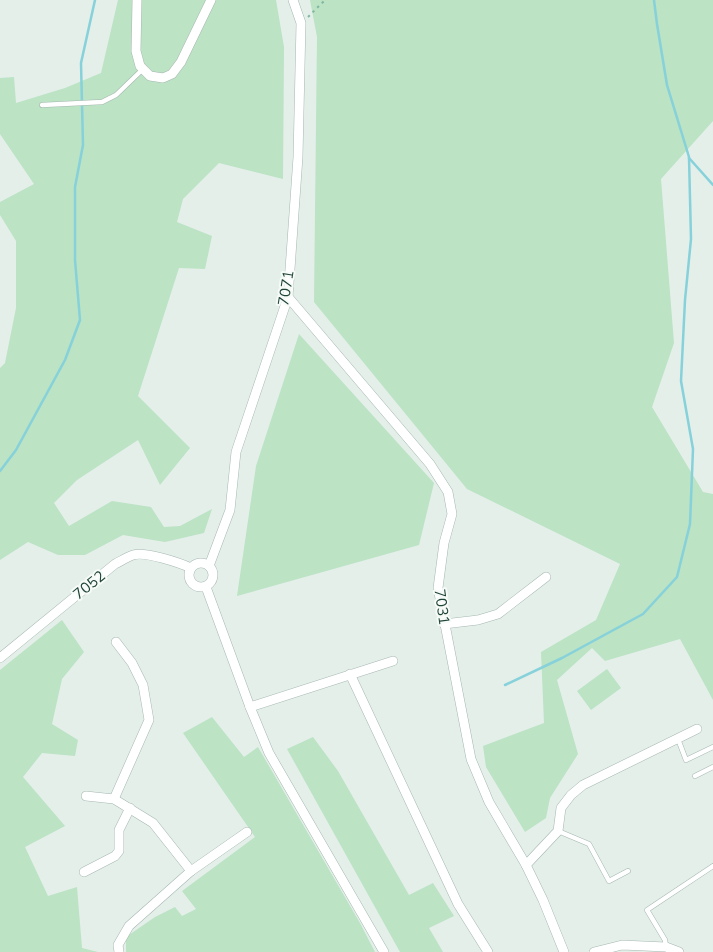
<svg xmlns="http://www.w3.org/2000/svg" width="713" height="952" font-family="'Nunito Sans',sans-serif">
	<style>
		.green { fill: #bbe3c4 }
		.lines { fill: none; stroke-linecap: round; stroke-linejoin: round }
		.stream { stroke: #86d1da; stroke-width: 2.5 }
		.service-casing { stroke: #a6b8b1; stroke-width: 5.5 }
		.minor-casing { stroke: #a6b8b1; stroke-width: 10 }
		.path { stroke: #81b7a4; stroke-width: 2; stroke-dasharray: 2.5 4; stroke-linecap: butt }
		.service { stroke: #fff; stroke-width: 4.5 }
		.minor { stroke: #fff; stroke-width: 9 }
		.labels { text-anchor: middle; dominant-baseline: central; stroke-width: 4; stroke-linejoin: round; paint-order: stroke }
		.street-label { font-size: 15px; fill: #214439; stroke: #f6fbf8 }
	</style>
	<rect width="100%" height="100%" fill="#e4efea"/>
	<g class="green">
		<polygon points="118,0 276,0 284,47 283,179 219,163 183,199 177,222 212,236 205,269 179,268 138,396 190,448 160,485 138,440 77,480 54,503 69,526 112,501 151,507 164,527 180,526 212,509 204,533 165,542 123,535 85,555 58,555 28,542 0,560 0,368 5,363 16,308 16,241 0,215 0,202 34,184 0,134 0,78 14,77 16,103 65,88 101,73"/>
		<polygon points="310,0 713,0 713,121 661,179 674,343 652,407 703,492 713,494 713,700 680,639 605,661 592,648 557,680 578,754 550,798 546,818 525,832 486,767 483,746 544,723 541,652 596,620 620,564 467,489 314,302 317,37"/>
		<polygon points="299,334 434,483 419,545 237,596 256,466"/>
		<polygon points="62,620 84,652 62,679 52,724 78,740 75,756 42,753 23,777 65,826 25,847 48,896 77,887 82,948 98,952 0,952 0,670"/>
		<polygon points="607,669 621,688 591,710 577,691"/>
		<polygon points="212,717 244,757 258,747 360,923 375,952 126,952 126,937 155,917 175,907 182,916 196,909 182,891 255,837 183,733"/>
		<polygon points="313,737 338,771 409,895 433,883 454,916 429,928 443,952 400,952 287,749"/>
	</g>
	<g class="lines">
		<g class="stream">
			<polyline points="689,158 713,185"/>
			<polyline points="0,471 16,450 65,360 80,320 75,260 75,187 83,145 81,63 95,0"/>
			<polyline points="505,685 562,658 643,614 677,577 690,524 693,449 681,381 685,300 691,239 689,157 667,85 657,24 654,0"/>
		</g>
		<defs>
			<g id="service">
				<polyline points="42,105 102,102 116,95 143,69"/>
				<polyline points="678,739 686,760 713,747"/>
				<polyline points="695,776 713,767"/>
				<polyline points="558,831 589,844 609,881 628,871"/>
				<polyline points="666,947 665,940 647,910 713,866"/>
			</g>
			<g id="minor">
				<polyline points="137,0 136,51 140,66 150,76 163,78 172,74 181,62 211,0"/>
				<polyline points="288,297 430,464 448,492 452,514 444,543 438,588 471,759 489,802 526,865 543,900 564,952"/>
				<circle cx="201" cy="575" r="12"/>
				<polyline points="209,566 230,510 236,452 288,297 298,157 301,23 293,0"/>
				<polyline points="206,587 250,707 269,753 384,952"/>
				<polyline points="444,624 478,620 498,614 546,577"/>
				<path d="M0,658l115,-94c6,-3 12,-7 18,-9 12,-4 47,8 58,13"/>
				<polyline points="350,674 458,904 488,952"/>
				<polyline points="250,707 393,661"/>
				<polyline points="86,796 114,799 153,823 191,871"/>
				<polyline points="114,799 149,720 143,685 132,663 116,642"/>
				<polyline points="526,865 558,831 561,808 571,795 583,785 697,729"/>
				<polyline points="84,872 115,856 119,851 119,830 130,808"/>
				<polyline points="119,952 118,945 129,926 191,871 247,832"/>
				<polyline points="594,952 622,945 666,947 679,952"/>
			</g>
		</defs>
		<use href="#service" class="service-casing"/>
		<use href="#minor" class="minor-casing"/>
		<polyline class="path" points="308,17 325,0"/>
		<use href="#service" class="service"/>
		<use href="#minor" class="minor"/>
	</g>
	<g class="labels">
		<g class="street-label">
			<text transform="translate(286 288) rotate(-81)">7071</text>
			<text transform="translate(89 585) rotate(-39)">7052</text>
			<text transform="translate(442 607) rotate(82)">7031</text>
		</g>
	</g>
</svg>
